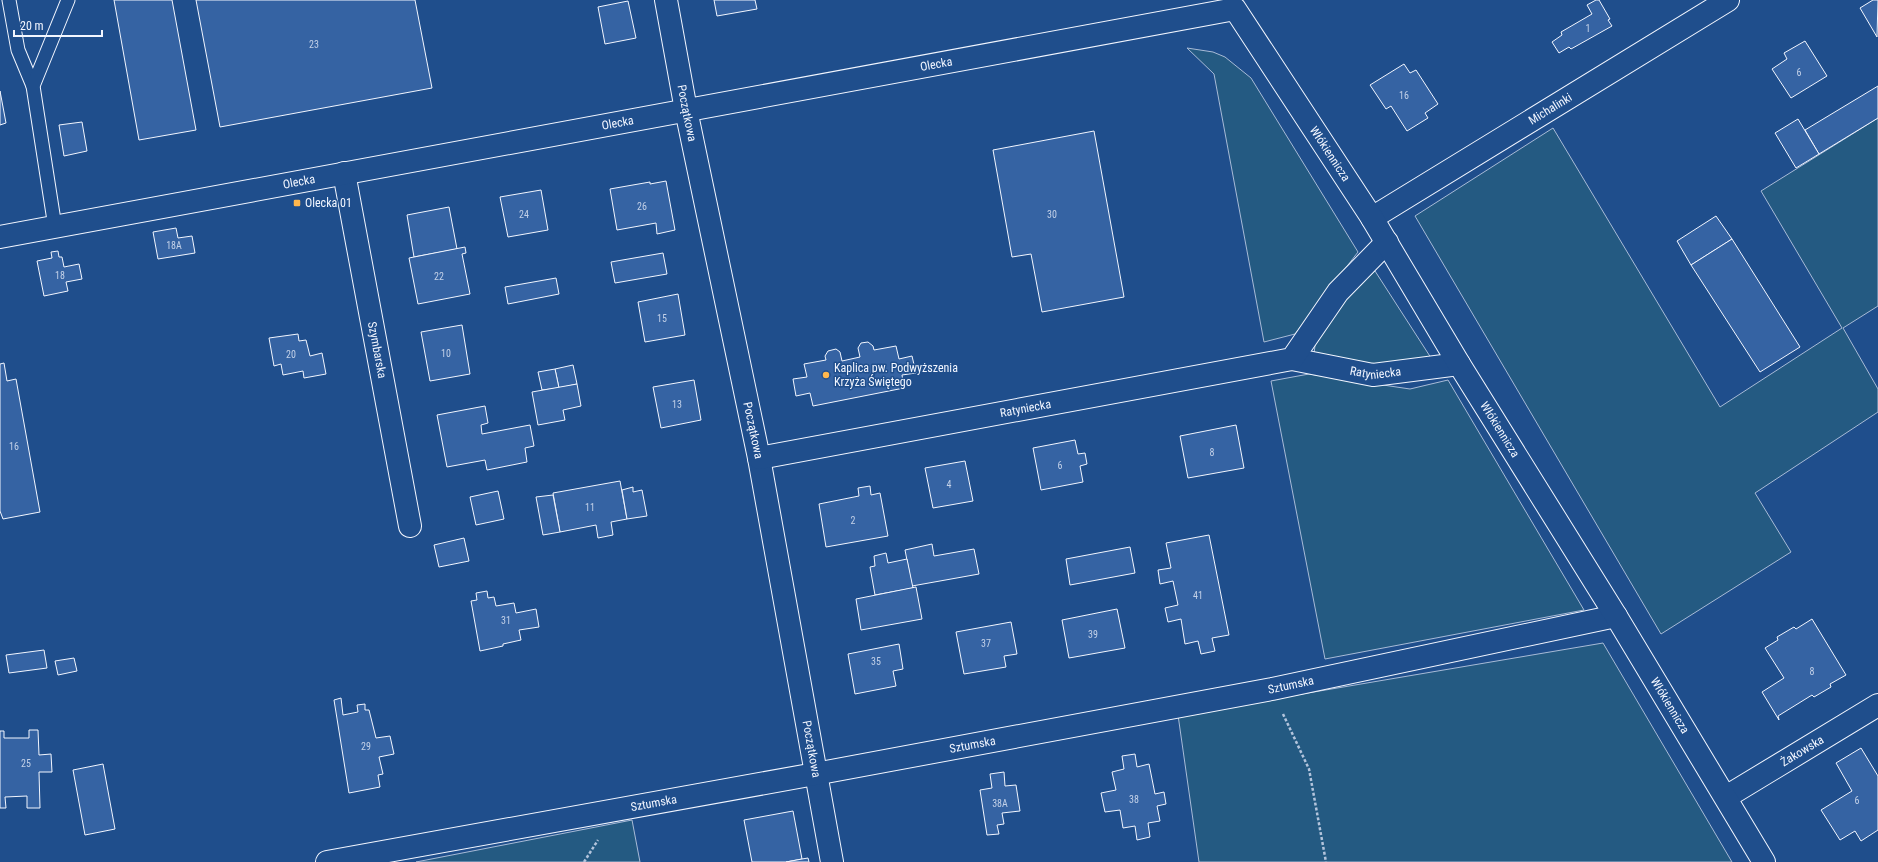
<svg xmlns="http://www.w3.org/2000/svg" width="1878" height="862" font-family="'Roboto Condensed',sans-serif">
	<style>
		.green { fill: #245a82; stroke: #a8bbd7 }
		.building { fill: #3563a3; stroke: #f2f6ff }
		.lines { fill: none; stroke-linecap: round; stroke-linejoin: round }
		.lane-casing { stroke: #f2f6ff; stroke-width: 15 }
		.street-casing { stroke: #f2f6ff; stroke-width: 24 }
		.secondary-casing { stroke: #f2f6ff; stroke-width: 24 }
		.path { stroke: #b3c4dc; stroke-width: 2.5; stroke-dasharray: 3 2; stroke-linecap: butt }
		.lane { stroke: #1f4e8c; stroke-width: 13 }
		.street { stroke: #1f4e8c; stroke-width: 22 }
		.secondary { stroke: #1f4e8c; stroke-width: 22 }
		.poi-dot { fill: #ffb74d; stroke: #1f4e8c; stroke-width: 1.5 }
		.labels { text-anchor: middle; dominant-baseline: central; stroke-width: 3; stroke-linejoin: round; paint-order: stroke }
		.number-label { font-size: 10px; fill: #c3d1e8 }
		.street-label { font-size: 12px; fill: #f2f6ff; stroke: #1f4e8c }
		.poi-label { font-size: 12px; fill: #f2f6ff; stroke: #1f4e8c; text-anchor: start }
	</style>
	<rect width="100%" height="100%" fill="#1f4e8c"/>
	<g class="green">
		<polygon points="1187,48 1213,52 1225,57 1251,78 1358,252 1295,334 1264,342 1214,74"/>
		<polygon points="1878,118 1878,306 1843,328 1878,389 1878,412 1755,493 1791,552 1661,634 1415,216 1553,128 1720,407 1842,328 1761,191"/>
		<polygon points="1375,271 1433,361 1373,366 1314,354 1316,337 1346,296"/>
		<polygon points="1309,374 1410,389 1448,380 1584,610 1325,659 1271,381"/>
		<polygon points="1603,643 1732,862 1199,862 1178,715"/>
		<polygon points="632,820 640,862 416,862"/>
	</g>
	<g class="building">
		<polygon points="114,0 172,0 196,130 139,140"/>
		<polygon points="196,0 415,0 432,88 220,127"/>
		<polygon points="714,0 755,0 757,9 717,16"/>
		<polygon points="1596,0 1599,0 1610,19 1608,20 1612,26 1571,49 1569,47 1559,53 1552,42 1562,35 1561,32 1592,14 1587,5"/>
		<polygon points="1873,0 1878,0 1877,37 1860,8"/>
		<polygon points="628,1 636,38 605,44 598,7"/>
		<polygon points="1805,41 1827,76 1791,98 1772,69 1787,59 1784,53"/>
		<polygon points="1404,64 1410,73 1416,70 1438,104 1425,113 1428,118 1407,131 1391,106 1386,109 1370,85"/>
		<polygon points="1878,86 1878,118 1819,154 1805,130"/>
		<polygon points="0,91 6,123 0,125"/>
		<polygon points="1798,119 1819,154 1796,168 1775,133"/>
		<polygon points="82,122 87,151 64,156 59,125"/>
		<polygon points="1094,131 1124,297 1042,312 1031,254 1012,257 993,150"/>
		<polygon points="666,181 675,230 657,234 656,223 617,230 610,189 650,182 650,184"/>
		<polygon points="541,190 548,230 508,237 500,197"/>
		<polygon points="449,207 457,249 414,257 407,215"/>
		<polygon points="1716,216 1732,239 1691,265 1677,241"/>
		<polygon points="176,228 178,238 192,236 195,253 158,259 153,232"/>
		<polygon points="1732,239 1800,347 1760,372 1691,265"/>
		<polygon points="465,247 466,253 462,254 470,294 418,304 409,258"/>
		<polygon points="58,251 59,257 62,257 64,267 79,264 82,279 66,282 68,291 44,296 37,261 52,258 51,252"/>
		<polygon points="663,253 667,274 615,283 611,262"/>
		<polygon points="556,278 559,294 508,304 505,287"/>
		<polygon points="678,294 685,335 645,342 638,302"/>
		<polygon points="462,325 470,374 430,381 421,332"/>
		<polygon points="298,334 299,341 306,340 310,356 322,353 326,374 304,378 303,371 283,375 281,364 274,366 269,338"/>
		<polygon points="868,342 873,346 874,350 896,346 899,359 912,356 916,373 902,375 904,388 813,406 810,393 796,396 793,379 807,377 804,364 826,360 825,356 828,351 836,349 840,352 842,361 860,357 858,348 861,343"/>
		<polygon points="4,363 7,381 16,379 40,512 3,519 0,511 0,364"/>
		<polygon points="573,365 577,384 559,388 555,369"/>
		<polygon points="555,369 559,388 542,390 538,372"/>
		<polygon points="694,380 701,420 661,428 653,387"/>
		<polygon points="577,384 581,406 563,410 565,420 538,425 532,392"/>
		<polygon points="485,406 488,423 481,425 482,434 530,425 534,446 525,448 527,462 487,470 485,460 447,467 437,415"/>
		<polygon points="1236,425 1244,468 1188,478 1180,436"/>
		<polygon points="1075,440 1078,454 1085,453 1087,464 1080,466 1083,482 1041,490 1033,448"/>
		<polygon points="965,461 973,501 933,508 925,468"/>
		<polygon points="620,481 627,519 611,522 613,535 598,538 596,525 560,532 553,493"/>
		<polygon points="870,486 871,495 880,493 888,536 826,547 819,504 859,496 858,488"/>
		<polygon points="633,487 633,492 642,490 647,516 627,519 622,490"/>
		<polygon points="498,491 504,519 476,525 470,497"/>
		<polygon points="553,495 560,532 543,535 536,497"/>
		<polygon points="1209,535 1229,635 1212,638 1215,651 1201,654 1198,641 1185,644 1181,619 1168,622 1165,608 1178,605 1173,581 1160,584 1158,570 1171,568 1166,543"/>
		<polygon points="464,538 469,561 439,567 434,545"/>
		<polygon points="932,544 934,556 974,549 979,574 912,586 905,550"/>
		<polygon points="1130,547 1135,573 1070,585 1066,559"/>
		<polygon points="886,553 888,563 907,559 913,588 875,595 870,567 875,566 874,556"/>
		<polygon points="916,587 922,619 861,630 856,599"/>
		<polygon points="487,591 488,598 494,597 496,606 514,603 516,613 536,609 539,627 519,630 521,640 503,644 503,646 480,651 471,601 477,600 476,593"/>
		<polygon points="1117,609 1125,648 1069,658 1062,620"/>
		<polygon points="1812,619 1846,675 1830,684 1831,687 1814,697 1812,695 1778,716 1779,720 1762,692 1784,678 1765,648 1778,640 1777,637 1794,627 1796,629"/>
		<polygon points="1011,622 1017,654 1004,656 1006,667 964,674 956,632"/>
		<polygon points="899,644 903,669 893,671 896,686 855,694 848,654"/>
		<polygon points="44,650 47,668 9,673 6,655"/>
		<polygon points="74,658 77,671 58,675 55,661"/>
		<polygon points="341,698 343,715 358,712 357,705 365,704 365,710 369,710 376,738 390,736 394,754 379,757 383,774 378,775 380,787 349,793 334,700"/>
		<polygon points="29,730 38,730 39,755 51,754 52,772 39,772 40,808 27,808 27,796 5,797 6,808 0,808 0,731 4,731 4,738 29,738"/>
		<polygon points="1861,748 1878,776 1878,830 1861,841 1855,831 1840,840 1821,810 1852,791 1836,763"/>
		<polygon points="1135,754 1137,767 1149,764 1155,794 1164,792 1166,804 1157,806 1160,821 1148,823 1150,837 1137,840 1135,826 1123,828 1120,810 1105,812 1101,793 1116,790 1112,772 1124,769 1122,756"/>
		<polygon points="103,764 115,829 85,835 73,770"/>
		<polygon points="1004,772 1005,786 1016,785 1020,811 1002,813 1004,824 997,825 999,834 987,835 980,790 992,788 990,774"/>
		<polygon points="793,811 802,859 786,862 752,862 744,820"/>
		<polygon points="808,858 809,862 786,862 802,859"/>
	</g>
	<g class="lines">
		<defs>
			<g id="lane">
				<polyline points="9,0 18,50 33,86"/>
				<polyline points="55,227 33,86 68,0"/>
			</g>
			<g id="street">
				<path id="s1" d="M666,0l20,110 73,348 73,404"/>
				<path id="s2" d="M344,173l66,353"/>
				<path id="s3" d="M1292,359l81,16 86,-11"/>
				<path id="s4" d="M759,458l533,-99 46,-67 49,-50"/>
				<path id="s5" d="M1726,797l152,-92"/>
				<path id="s6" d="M327,862l488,-88 457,-85 344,-73"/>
			</g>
			<g id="secondary">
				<path id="s7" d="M1372,218l356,-218"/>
				<path id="s8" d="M0,237l1235,-228 137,209 87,146 157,252 148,246"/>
			</g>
		</defs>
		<use href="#lane" class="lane-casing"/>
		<use href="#street" class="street-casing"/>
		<use href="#secondary" class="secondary-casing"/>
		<g class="path">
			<polyline points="1283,714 1309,769 1326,862"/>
			<polyline points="584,862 598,840"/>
		</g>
		<use href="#lane" class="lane"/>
		<use href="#street" class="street"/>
		<use href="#secondary" class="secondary"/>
	</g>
	<g class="poi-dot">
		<rect x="293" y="199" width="8" height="8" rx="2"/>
		<circle cx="826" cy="375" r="4"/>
	</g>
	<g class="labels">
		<g class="number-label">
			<text x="1588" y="28">1</text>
			<text x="314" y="44">23</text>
			<text x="1799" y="72">6</text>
			<text x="1404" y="95">16</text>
			<text x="642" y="206">26</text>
			<text x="524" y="214">24</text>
			<text x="1052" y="214">30</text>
			<text x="174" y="245">18A</text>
			<text x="60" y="275">18</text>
			<text x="439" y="276">22</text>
			<text x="662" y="318">15</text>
			<text x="446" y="353">10</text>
			<text x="291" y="354">20</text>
			<text x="677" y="404">13</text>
			<text x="14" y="446">16</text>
			<text x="1212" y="452">8</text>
			<text x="1060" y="465">6</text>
			<text x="949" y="484">4</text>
			<text x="590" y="507">11</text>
			<text x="853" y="520">2</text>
			<text x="1198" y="595">41</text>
			<text x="506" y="620">31</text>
			<text x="1093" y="634">39</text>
			<text x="986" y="643">37</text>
			<text x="876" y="661">35</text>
			<text x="1812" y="671">8</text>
			<text x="366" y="746">29</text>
			<text x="26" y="763">25</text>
			<text x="1134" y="799">38</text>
			<text x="1857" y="800">6</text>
			<text x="1000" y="803">38A</text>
		</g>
		<g class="street-label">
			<text stroke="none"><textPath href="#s8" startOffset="952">Olecka</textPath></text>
			<text stroke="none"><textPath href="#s7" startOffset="209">Michalinki</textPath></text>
			<text stroke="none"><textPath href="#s1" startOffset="115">Początkowa</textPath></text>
			<text stroke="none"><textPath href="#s8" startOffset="628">Olecka</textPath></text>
			<text stroke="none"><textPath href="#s8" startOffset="1429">Włókiennicza</textPath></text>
			<text stroke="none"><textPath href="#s8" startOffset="304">Olecka</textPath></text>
			<text stroke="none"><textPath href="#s2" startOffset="180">Szymbarska</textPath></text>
			<text stroke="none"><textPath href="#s3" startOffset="85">Ratyniecka</textPath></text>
			<text stroke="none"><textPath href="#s4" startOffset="271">Ratyniecka</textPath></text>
			<text stroke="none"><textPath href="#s8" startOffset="1753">Włókiennicza</textPath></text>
			<text stroke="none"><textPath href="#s1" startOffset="439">Początkowa</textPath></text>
			<text stroke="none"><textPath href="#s6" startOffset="980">Sztumska</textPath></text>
			<text stroke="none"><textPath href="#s8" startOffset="2077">Włókiennicza</textPath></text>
			<text stroke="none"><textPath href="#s6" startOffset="656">Sztumska</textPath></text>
			<text stroke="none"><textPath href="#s1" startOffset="763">Początkowa</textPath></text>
			<text stroke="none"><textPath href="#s5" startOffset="89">Żakowska</textPath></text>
			<text stroke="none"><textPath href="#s6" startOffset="332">Sztumska</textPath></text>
		</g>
		<g class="poi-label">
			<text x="305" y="203">Olecka 01</text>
			<text x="834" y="368">Kaplica pw. Podwyższenia<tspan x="834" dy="14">Krzyża Świętego</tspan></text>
		</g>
	</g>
	<path d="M14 30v6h88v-6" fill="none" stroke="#f2f6ff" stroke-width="2"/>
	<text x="20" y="30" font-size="12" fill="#f2f6ff" stroke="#1f4e8c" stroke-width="3" paint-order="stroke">20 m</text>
</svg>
